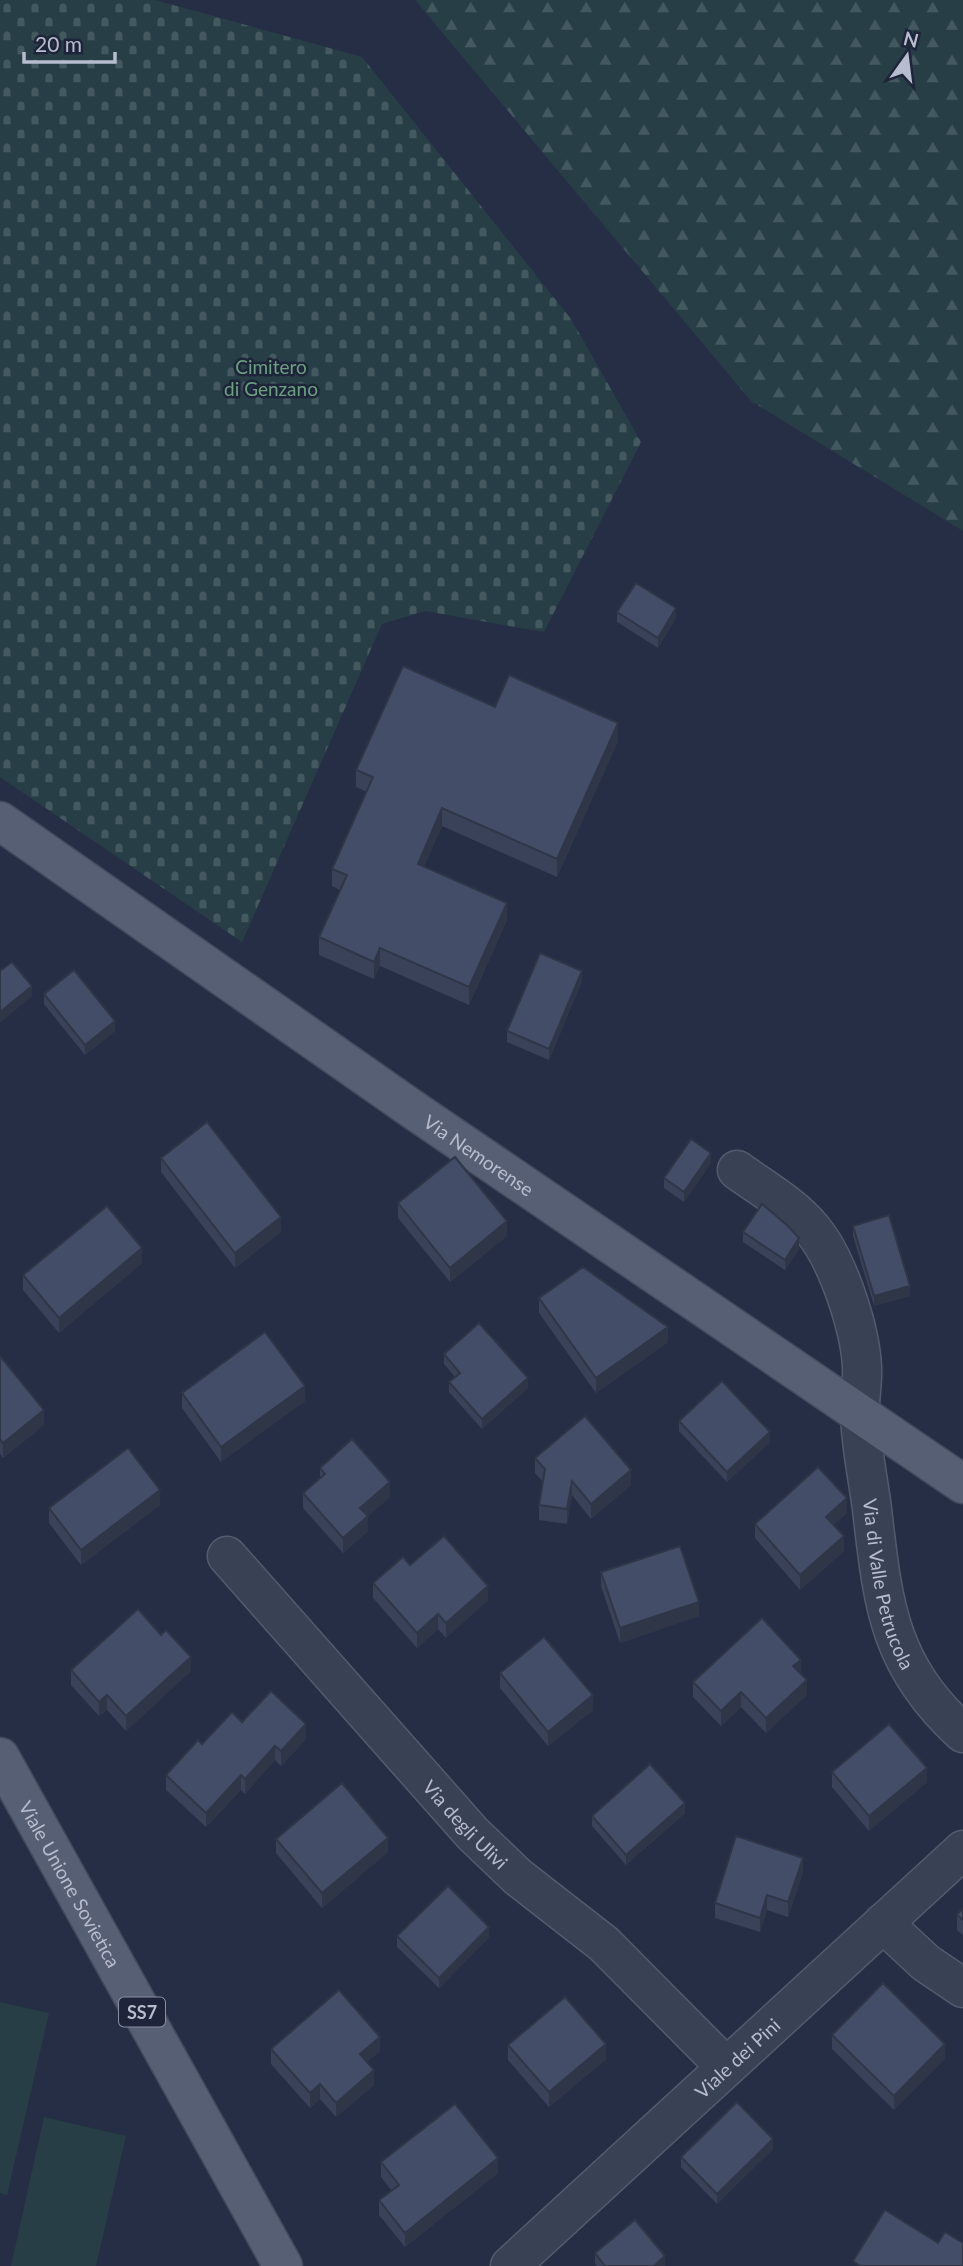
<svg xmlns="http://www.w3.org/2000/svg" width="963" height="2266" font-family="Lato,sans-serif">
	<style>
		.forest { fill: url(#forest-firs) }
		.cemetery { fill: url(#cemetery-stones) }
		.pitch { fill: #273e46 }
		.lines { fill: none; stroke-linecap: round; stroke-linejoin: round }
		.minor-casing { stroke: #555b6e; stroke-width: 41 }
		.major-casing { stroke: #43495d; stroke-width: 41 }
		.minor { stroke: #394154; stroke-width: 38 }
		.major { stroke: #575f74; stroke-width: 38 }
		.wall { fill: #3a4259 }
		.shaded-wall { fill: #2f3648 }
		.building { fill: #434d67; stroke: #2f3648; stroke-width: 2 }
		.labels { text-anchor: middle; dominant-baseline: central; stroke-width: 5; stroke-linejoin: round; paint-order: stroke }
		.shield { fill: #1e253a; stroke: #898fa2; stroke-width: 2 }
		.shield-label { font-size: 18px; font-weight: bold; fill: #b7bcce }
		.park-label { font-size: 19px; fill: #6ca17f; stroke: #1e253a }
		.street-label { font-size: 19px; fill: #b7bcce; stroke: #1e253a }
	</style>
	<defs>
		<pattern id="forest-firs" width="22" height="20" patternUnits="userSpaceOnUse" patternTransform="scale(1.75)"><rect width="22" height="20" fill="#273e46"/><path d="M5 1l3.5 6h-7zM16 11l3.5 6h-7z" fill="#445860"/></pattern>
		<pattern id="cemetery-stones" width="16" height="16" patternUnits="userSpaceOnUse" patternTransform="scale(1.75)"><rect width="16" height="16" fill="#273e46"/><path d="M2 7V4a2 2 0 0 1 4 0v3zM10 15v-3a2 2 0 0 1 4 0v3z" fill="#445860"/></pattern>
	</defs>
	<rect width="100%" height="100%" fill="#252e45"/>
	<polygon class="forest" points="415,0 963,0 963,531 751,401"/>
	<polygon class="cemetery" points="0,0 155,0 362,57 571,319 641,442 544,632 425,611 382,624 242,942 0,777"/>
	<g class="pitch">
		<polygon points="0,2002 49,2013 7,2195 0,2193"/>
		<polygon points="44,2117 126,2136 96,2266 11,2266"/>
	</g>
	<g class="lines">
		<defs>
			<g id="minor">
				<path id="s1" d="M737,1170c25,18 55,35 75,59 26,31 48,99 50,138 1,16 -3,32 -2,48 1,31 8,63 12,94 11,95 16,156 91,224"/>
				<path id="s2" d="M227,1556l246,278 45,43 86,67 122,123"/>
				<polyline points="883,1923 926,1963 963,1988"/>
				<path id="s3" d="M510,2266l453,-416"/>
			</g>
			<g id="major">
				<path id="s4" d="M0,821l415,290 548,373"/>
				<path id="s5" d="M0,1757l283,509"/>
			</g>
		</defs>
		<use href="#minor" class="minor-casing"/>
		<use href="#major" class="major-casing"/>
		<use href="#minor" class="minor"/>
		<use href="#major" class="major"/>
	</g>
	<g class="wall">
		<polygon points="617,612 676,618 658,648 617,622"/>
		<polygon points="495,707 618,741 557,877 442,826 424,866 507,920 469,1005 380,966 374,979 319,955 319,937 340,890 332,886 332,869 367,792 356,787 356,770"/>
		<polygon points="582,981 549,1060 507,1042 507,1031"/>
		<polygon points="44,994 115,1031 85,1055 44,1004"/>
		<polygon points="161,1158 281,1232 235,1268 161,1172"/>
		<polygon points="711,1163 684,1202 664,1188 664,1178"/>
		<polygon points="398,1203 507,1236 450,1282 398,1218"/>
		<polygon points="853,1226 910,1296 874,1306 853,1236"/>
		<polygon points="743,1232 799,1249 785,1270 743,1242"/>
		<polygon points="142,1263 59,1333 23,1290 23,1275"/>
		<polygon points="539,1298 668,1342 596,1393 539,1313"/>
		<polygon points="444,1354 528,1388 482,1429 449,1392 449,1382 455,1377 444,1364"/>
		<polygon points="0,1356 44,1425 3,1458 0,1454"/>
		<polygon points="182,1393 305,1401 221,1462 182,1408"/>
		<polygon points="679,1421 770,1442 727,1482 679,1431"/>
		<polygon points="535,1458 631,1485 591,1519 572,1495 567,1524 539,1520 539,1505 543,1482 535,1473"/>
		<polygon points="320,1468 390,1497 368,1516 368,1531 343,1553 303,1508 303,1493 320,1478"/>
		<polygon points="160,1505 81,1565 49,1523 49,1508"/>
		<polygon points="847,1513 833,1525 844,1551 800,1590 755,1538 755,1524"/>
		<polygon points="410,1565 488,1600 446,1638 438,1629 417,1648 373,1598 373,1583"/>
		<polygon points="601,1572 699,1616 620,1643 601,1586"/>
		<polygon points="71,1670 191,1671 126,1731 107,1710 99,1716 71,1685"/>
		<polygon points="500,1673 593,1710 548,1746 500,1688"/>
		<polygon points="801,1674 807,1695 766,1733 741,1707 721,1726 693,1697 693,1682"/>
		<polygon points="242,1722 306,1739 281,1766 275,1760 245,1794 241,1790 206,1827 166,1790 166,1775 202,1744"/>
		<polygon points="832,1772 927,1782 869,1831 832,1787"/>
		<polygon points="685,1813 626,1865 592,1826 592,1816"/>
		<polygon points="276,1839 388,1852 322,1908 276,1853"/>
		<polygon points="803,1872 788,1917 767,1910 760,1932 715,1918 715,1903"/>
		<polygon points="963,1908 963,1935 957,1930 957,1915"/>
		<polygon points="397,1936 489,1937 439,1988 397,1947"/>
		<polygon points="832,2035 945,2059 894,2110 832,2049"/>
		<polygon points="508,2045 606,2059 549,2107 508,2060"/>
		<polygon points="271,2049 380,2051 367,2062 374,2085 336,2117 320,2099 310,2108 271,2064"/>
		<polygon points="773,2149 717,2204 681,2167 681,2157"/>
		<polygon points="381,2162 498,2173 405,2247 379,2215 379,2200 392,2191 381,2177"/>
		<polygon points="595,2253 665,2266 597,2266 595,2264"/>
	</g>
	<g class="shaded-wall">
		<polygon points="676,608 676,618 658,648 658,638"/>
		<polygon points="618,723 618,741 557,877 557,859"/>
		<polygon points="442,808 442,826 418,881 418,864"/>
		<polygon points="507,903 507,920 469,1005 469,987"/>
		<polygon points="380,948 380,966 374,979 374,962"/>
		<polygon points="582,971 582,981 549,1060 549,1049"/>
		<polygon points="32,986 32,996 0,1023 0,1012"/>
		<polygon points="115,1021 115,1031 85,1055 85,1045"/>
		<polygon points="711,1153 711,1163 684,1202 684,1192"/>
		<polygon points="281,1217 281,1232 235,1268 235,1253"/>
		<polygon points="507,1221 507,1236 450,1282 450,1268"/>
		<polygon points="799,1238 799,1249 785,1270 785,1260"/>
		<polygon points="142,1248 142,1263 59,1333 59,1318"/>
		<polygon points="910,1286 910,1296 874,1306 874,1296"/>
		<polygon points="668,1327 668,1342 596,1393 596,1378"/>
		<polygon points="528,1378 528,1388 482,1429 482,1419"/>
		<polygon points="305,1386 305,1401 221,1462 221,1447"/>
		<polygon points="44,1410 44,1425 3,1458 3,1443"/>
		<polygon points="770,1432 770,1442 727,1482 727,1472"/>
		<polygon points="631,1470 631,1485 591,1519 591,1504"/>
		<polygon points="572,1481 572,1495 567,1524 567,1509"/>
		<polygon points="390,1482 390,1497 368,1516 368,1531 343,1553 343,1538 360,1508"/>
		<polygon points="160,1490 160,1505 81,1565 81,1550"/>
		<polygon points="847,1498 847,1513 826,1531 826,1517"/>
		<polygon points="844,1536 844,1551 800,1590 800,1575"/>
		<polygon points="488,1586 488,1600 446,1638 446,1623"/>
		<polygon points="699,1602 699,1616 620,1643 620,1628"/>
		<polygon points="438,1614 438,1629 417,1648 417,1633"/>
		<polygon points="191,1657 191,1671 126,1731 126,1716"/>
		<polygon points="801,1660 801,1674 793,1666"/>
		<polygon points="807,1680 807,1695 766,1733 766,1718"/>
		<polygon points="741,1692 741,1707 721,1726 721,1711"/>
		<polygon points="107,1695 107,1710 99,1716 99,1702"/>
		<polygon points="593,1695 593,1710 548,1746 548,1732"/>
		<polygon points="306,1724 306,1739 281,1766 281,1751"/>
		<polygon points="275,1746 275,1760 245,1794 245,1779"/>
		<polygon points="927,1768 927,1782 869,1831 869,1816"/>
		<polygon points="241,1775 241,1790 206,1827 206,1813"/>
		<polygon points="685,1803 685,1813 626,1865 626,1855"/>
		<polygon points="388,1838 388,1852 322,1908 322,1893"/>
		<polygon points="803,1858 803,1872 788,1917 788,1902"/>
		<polygon points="767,1895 767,1910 760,1932 760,1918"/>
		<polygon points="489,1927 489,1937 439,1988 439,1978"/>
		<polygon points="380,2037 380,2051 360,2068 360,2054"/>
		<polygon points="606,2044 606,2059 549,2107 549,2092"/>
		<polygon points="945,2044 945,2059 894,2110 894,2096"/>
		<polygon points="374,2070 374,2085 336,2117 336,2103"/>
		<polygon points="320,2084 320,2099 310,2108 310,2093"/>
		<polygon points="773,2139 773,2149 717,2204 717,2194"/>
		<polygon points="498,2158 498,2173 405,2247 405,2233"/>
		<polygon points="665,2256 665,2266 654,2266"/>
	</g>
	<g class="building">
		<polygon points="636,583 676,608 658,638 617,612"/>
		<polygon points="403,666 495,707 509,675 618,723 557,859 442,808 418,864 507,903 469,987 380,948 374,962 319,937 347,875 332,869 373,777 356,770"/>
		<polygon points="540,953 582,971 549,1049 507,1031"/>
		<polygon points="12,962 32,986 0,1012 0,971"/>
		<polygon points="74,970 115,1021 85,1045 44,994"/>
		<polygon points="207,1122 281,1217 235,1253 161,1158"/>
		<polygon points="691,1139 711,1153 684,1192 664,1178"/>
		<polygon points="455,1157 507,1221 450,1268 398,1203"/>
		<polygon points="762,1204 788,1226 799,1238 785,1260 743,1232"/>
		<polygon points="107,1206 142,1248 59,1318 23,1275"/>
		<polygon points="889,1215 910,1286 874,1296 853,1226"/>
		<polygon points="583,1267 668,1327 596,1378 539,1298"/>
		<polygon points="479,1323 528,1378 482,1419 449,1382 460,1373 444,1354"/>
		<polygon points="265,1332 305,1386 221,1447 182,1393"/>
		<polygon points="0,1356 44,1410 3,1443 0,1439"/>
		<polygon points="722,1381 770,1432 727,1472 679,1421"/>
		<polygon points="585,1416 631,1470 591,1504 572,1481 567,1509 539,1505 545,1469 535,1458"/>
		<polygon points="352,1439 390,1482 360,1508 368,1516 343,1538 303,1493 325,1474 320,1468"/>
		<polygon points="128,1448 160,1490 81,1550 49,1508"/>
		<polygon points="818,1467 847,1498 826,1517 844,1536 800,1575 755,1524"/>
		<polygon points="444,1536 488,1586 446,1623 438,1614 417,1633 373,1583 403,1557 410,1565"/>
		<polygon points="680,1546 699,1602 620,1628 601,1572"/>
		<polygon points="138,1609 161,1635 166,1630 191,1657 126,1716 107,1695 99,1702 71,1670"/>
		<polygon points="762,1618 801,1660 793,1666 807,1680 766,1718 741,1692 721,1711 693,1682"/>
		<polygon points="544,1637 593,1695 548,1732 500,1673"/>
		<polygon points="271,1691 306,1724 281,1751 275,1746 245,1779 241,1775 206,1813 166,1775 198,1740 202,1744 232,1712 242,1722"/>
		<polygon points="889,1724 927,1768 869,1816 832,1772"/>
		<polygon points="650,1764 685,1803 626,1855 592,1816"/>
		<polygon points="342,1783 388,1838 322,1893 276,1839"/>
		<polygon points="736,1836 803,1858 788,1902 767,1895 760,1918 715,1903"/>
		<polygon points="448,1886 489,1927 439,1978 397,1936"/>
		<polygon points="963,1908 963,1920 957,1915"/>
		<polygon points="883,1983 945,2044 894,2096 832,2035"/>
		<polygon points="339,1990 380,2037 360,2054 374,2070 336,2103 320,2084 310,2093 271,2049"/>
		<polygon points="565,1997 606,2044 549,2092 508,2045"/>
		<polygon points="737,2102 773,2139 717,2194 681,2157"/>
		<polygon points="455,2104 498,2158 405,2233 379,2200 399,2185 381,2162"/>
		<polygon points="885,2210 938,2243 945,2232 963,2243 963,2266 860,2266 853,2261"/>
		<polygon points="635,2220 665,2256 654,2266 605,2266 595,2253"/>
	</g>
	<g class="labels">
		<rect class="shield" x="119" y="1997.5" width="46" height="29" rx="5"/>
		<g class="shield-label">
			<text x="142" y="2012">SS7</text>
		</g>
		<g class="park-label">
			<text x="271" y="366">Cimitero<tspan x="271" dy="22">di Genzano</tspan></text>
		</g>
		<g class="street-label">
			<text stroke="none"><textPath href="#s4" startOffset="584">Via Nemorense</textPath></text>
			<text stroke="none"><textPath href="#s1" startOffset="464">Via di Valle Petrucola</textPath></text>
			<text stroke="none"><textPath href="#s2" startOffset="359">Via degli Ulivi</textPath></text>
			<text stroke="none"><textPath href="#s5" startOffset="145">Viale Unione Sovietica</textPath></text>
			<text stroke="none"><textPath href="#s3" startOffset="308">Viale dei Pini</textPath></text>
		</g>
	</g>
	<g transform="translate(907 56) rotate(14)" stroke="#1e253a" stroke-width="5" paint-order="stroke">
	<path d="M0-5L12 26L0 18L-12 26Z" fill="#b7bcce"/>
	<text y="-10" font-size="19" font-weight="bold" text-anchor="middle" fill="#b7bcce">N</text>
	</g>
	<path d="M24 52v10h91v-10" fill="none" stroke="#b7bcce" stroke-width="3.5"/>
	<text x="35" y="52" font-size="21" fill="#b7bcce" stroke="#1e253a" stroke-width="5" paint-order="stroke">20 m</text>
</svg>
